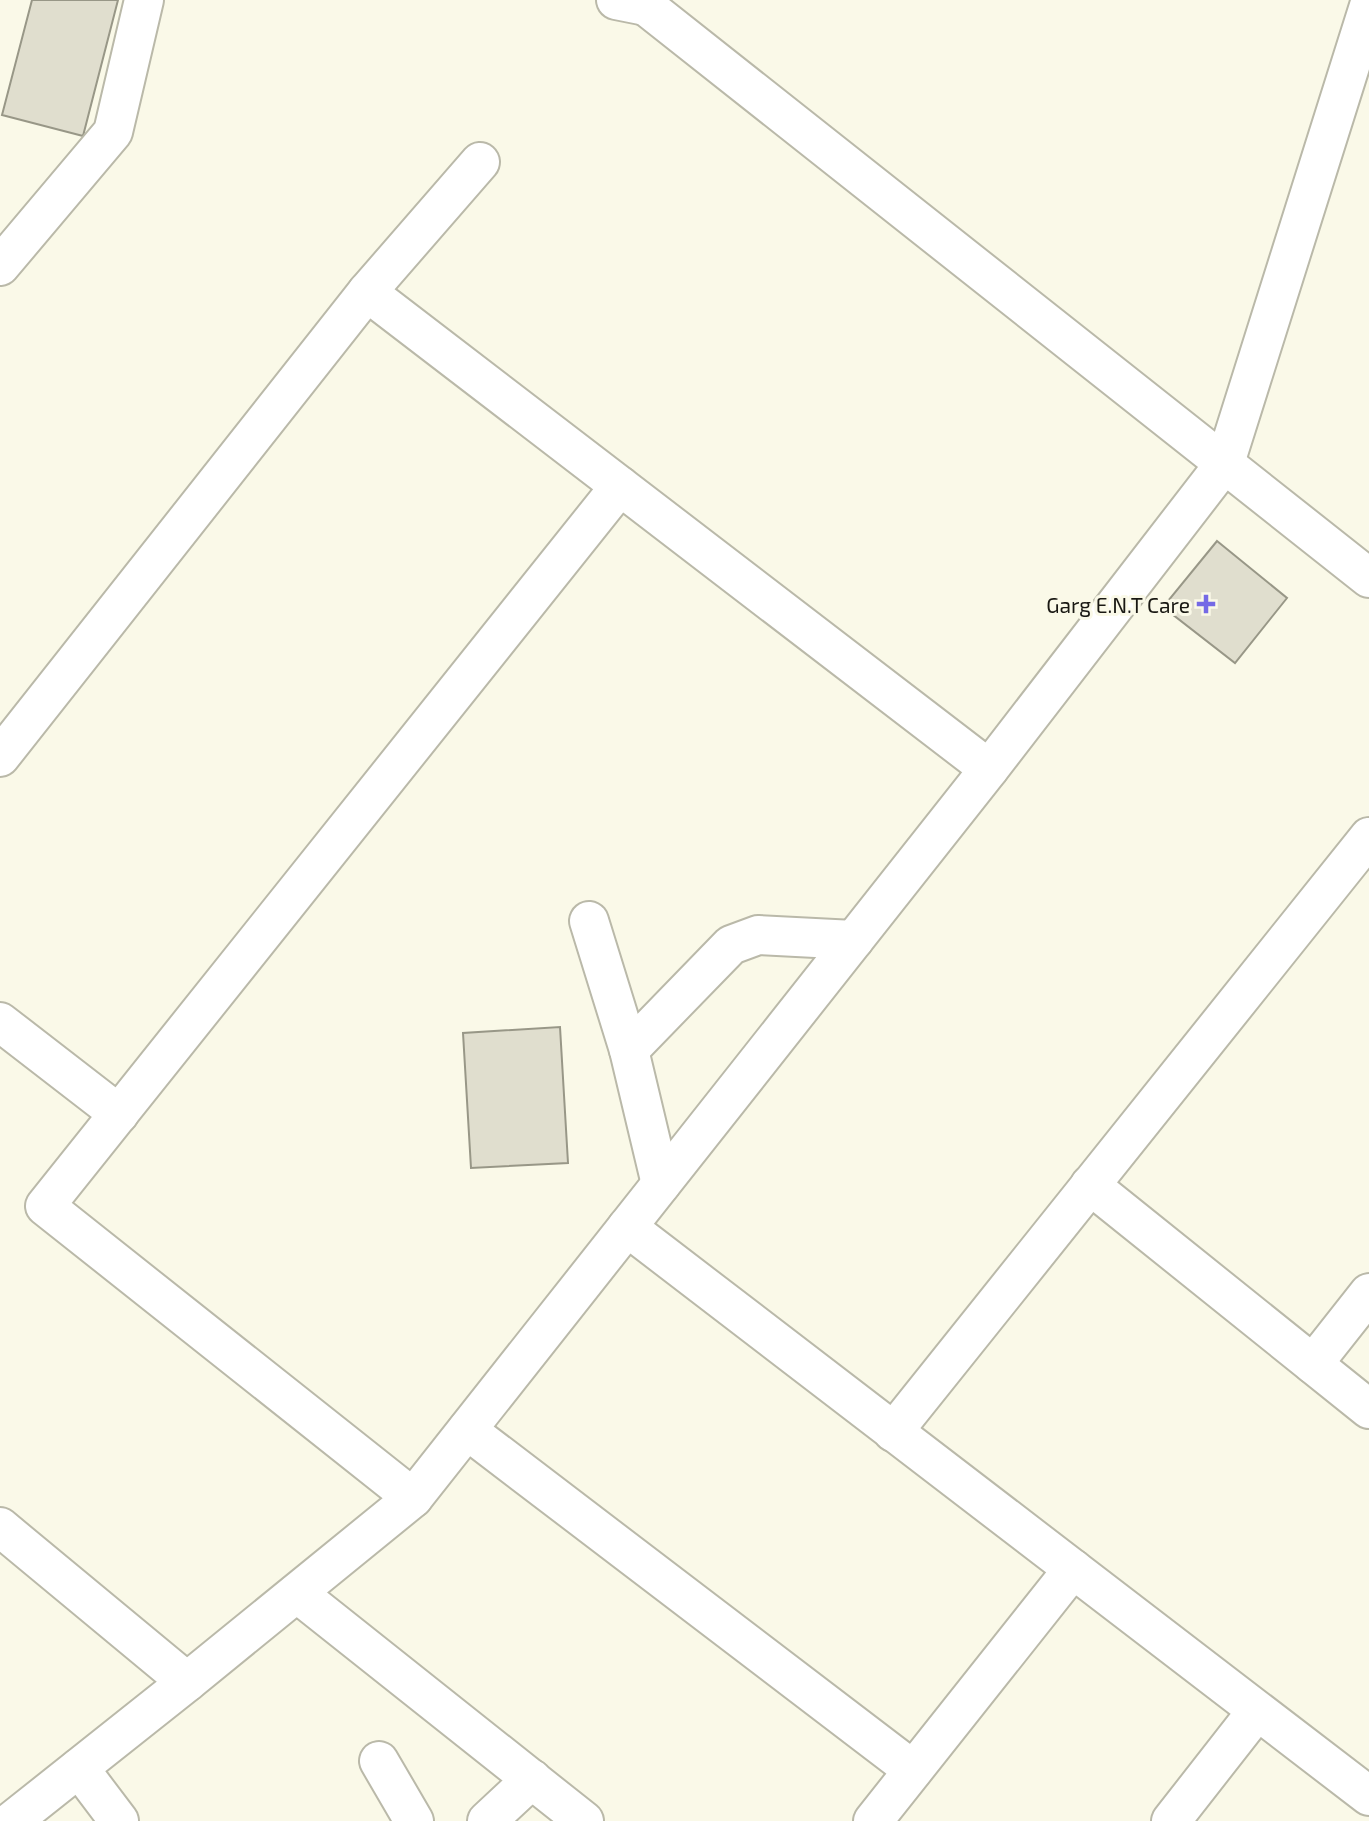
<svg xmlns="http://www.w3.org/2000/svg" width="1369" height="1821" font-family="'Exo 2',sans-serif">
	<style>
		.building { fill: #e0dece; stroke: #989787; stroke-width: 2 }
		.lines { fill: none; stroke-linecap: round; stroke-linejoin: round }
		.minor-casing { stroke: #bab9a9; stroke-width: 42 }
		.tertiary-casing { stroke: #bab9a9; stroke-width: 42 }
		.minor { stroke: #fff; stroke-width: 38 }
		.tertiary { stroke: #fff; stroke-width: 38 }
		.poi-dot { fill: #756ae5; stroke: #faf9e8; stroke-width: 2.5 }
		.labels { text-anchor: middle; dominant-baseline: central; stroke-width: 6; stroke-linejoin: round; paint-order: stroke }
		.poi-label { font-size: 21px; fill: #191813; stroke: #faf9e8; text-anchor: end }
	</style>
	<rect width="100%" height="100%" fill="#faf9e8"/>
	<g class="building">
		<polygon points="32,0 118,0 83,136 2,115"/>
		<polygon points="1217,541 1287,598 1235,663 1163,607"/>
		<polygon points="560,1027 568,1163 471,1168 463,1033"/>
	</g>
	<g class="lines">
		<defs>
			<g id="minor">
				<polyline points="646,6 1369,578"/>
				<polyline points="0,266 113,132 144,0"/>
				<polyline points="367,292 989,769"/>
				<polyline points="0,757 367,292 480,162"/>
				<polyline points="589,921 629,1050"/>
				<polyline points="0,1022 119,1114"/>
				<polyline points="661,1184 629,1050 731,945 758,935 854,940"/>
				<polyline points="1090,1185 1369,1409"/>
				<polyline points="627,1227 1369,1796"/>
				<polyline points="1313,1364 1369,1293"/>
				<polyline points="467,1430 913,1770"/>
				<polyline points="893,1432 1369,837"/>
				<polyline points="413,1498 45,1206 620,486"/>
				<polyline points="0,1527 187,1682"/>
				<polyline points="297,1593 584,1821"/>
				<polyline points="379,1761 414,1821"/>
				<polyline points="79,1768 119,1821"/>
				<polyline points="12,1821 187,1682 413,1498 989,769 1225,463 1369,6"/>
				<polyline points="487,1821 532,1779"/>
				<polyline points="873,1821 1073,1569"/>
				<polyline points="1171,1821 1257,1711"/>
			</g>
			<polyline id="tertiary" points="616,0 646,6"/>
		</defs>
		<use href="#minor" class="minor-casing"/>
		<use href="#tertiary" class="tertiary-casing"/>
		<use href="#minor" class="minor"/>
		<use href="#tertiary" class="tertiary"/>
	</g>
	<path class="poi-dot" d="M1202.5 593.5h7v7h7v7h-7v7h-7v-7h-7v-7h7z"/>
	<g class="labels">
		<g class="poi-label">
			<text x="1190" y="604">Garg E.N.T Care</text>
		</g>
	</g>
</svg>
